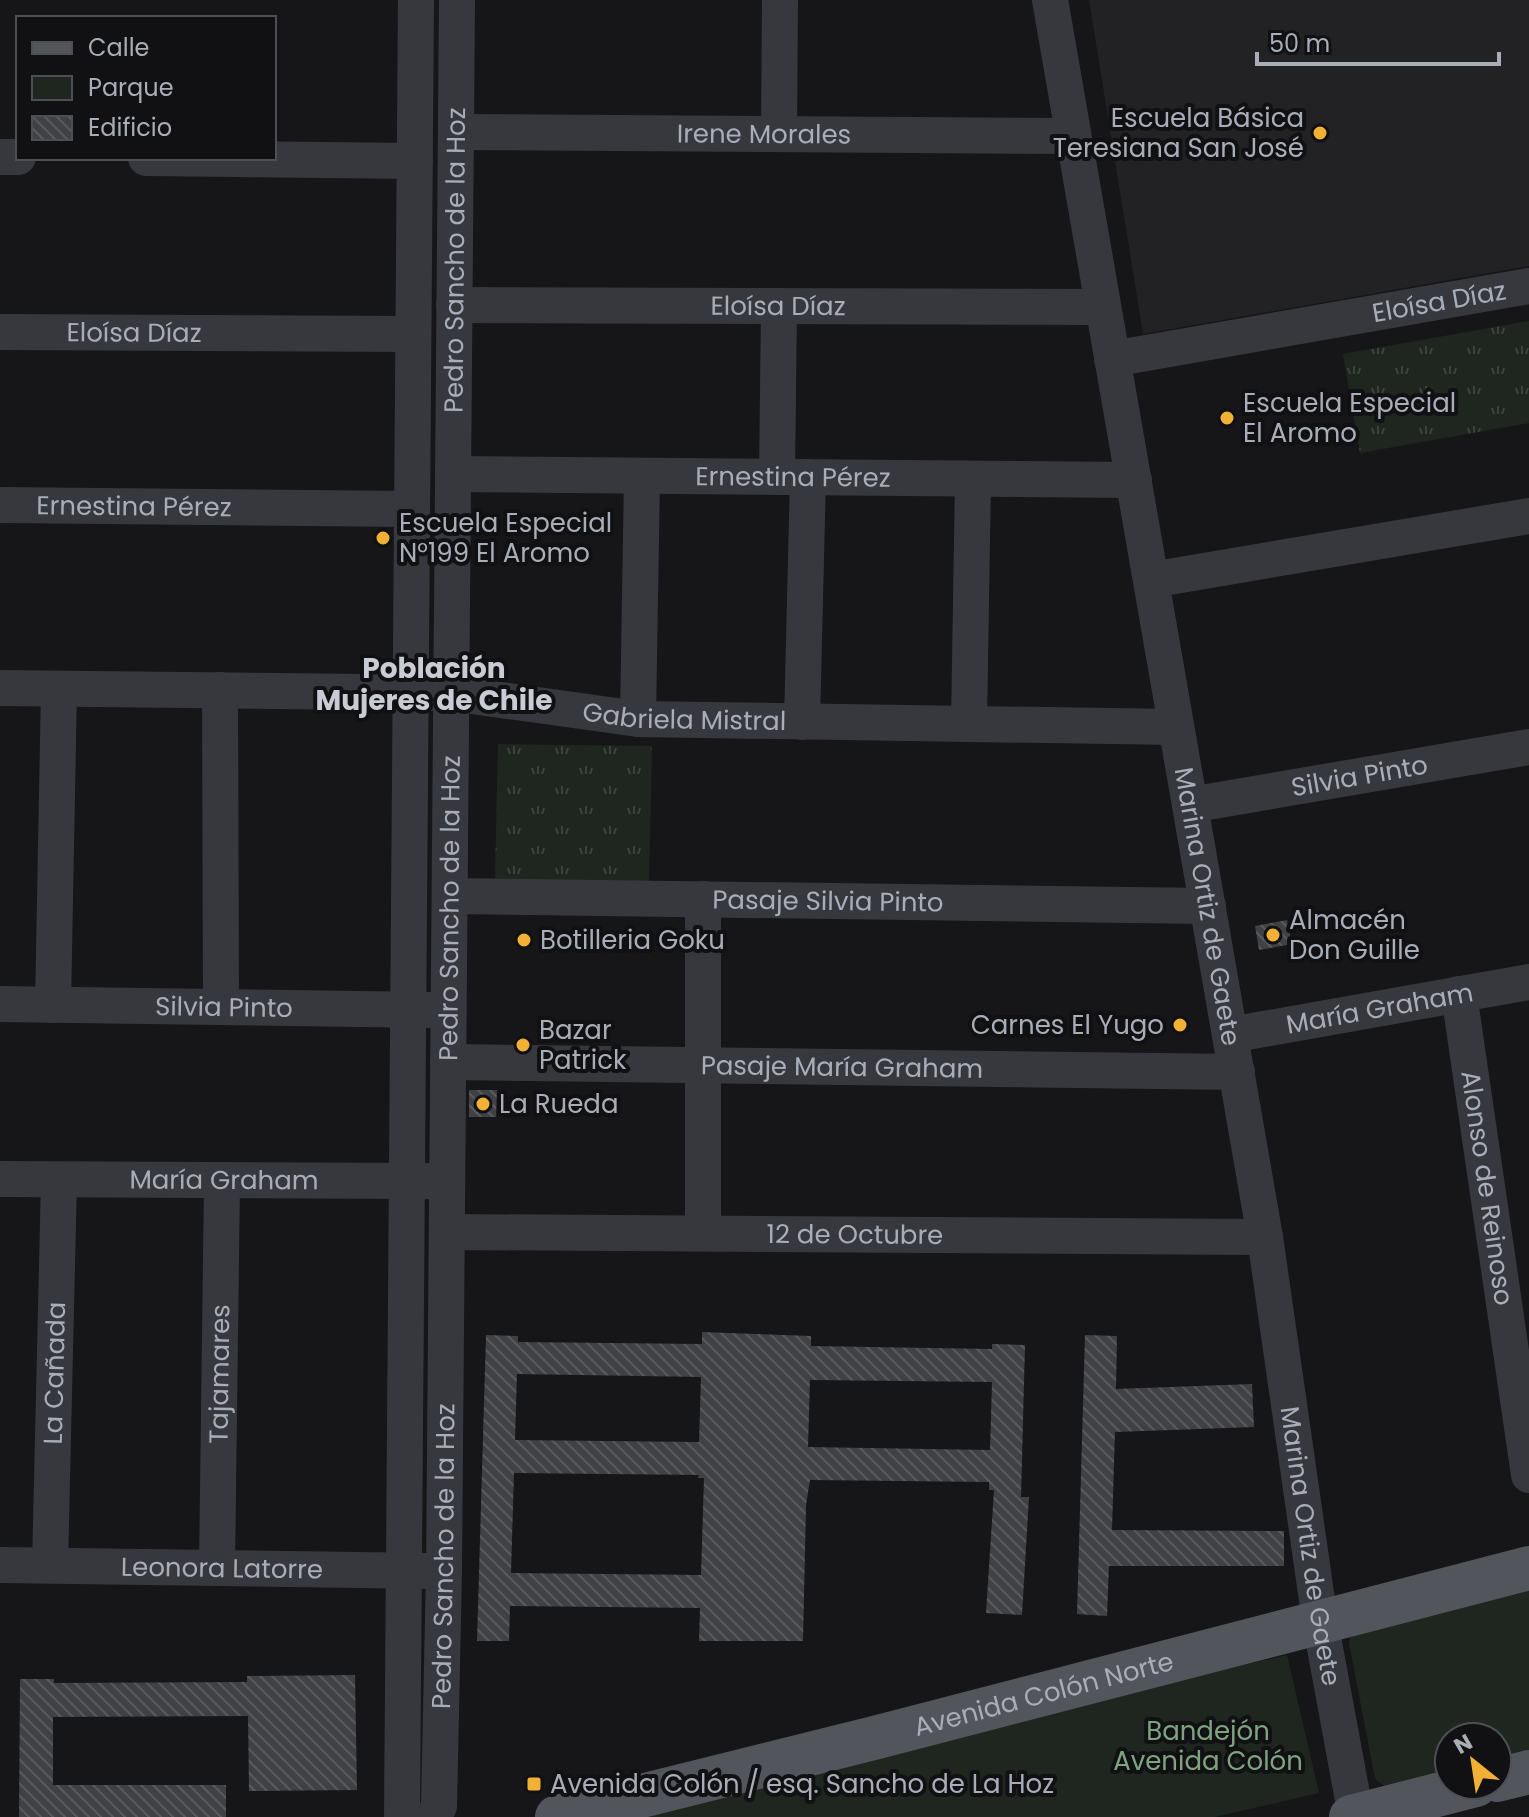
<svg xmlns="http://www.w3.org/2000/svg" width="1529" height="1817" font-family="Poppins,sans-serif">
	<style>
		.built { fill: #222225 }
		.grass { fill: url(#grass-tufts) }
		.park { fill: #1e261f }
		.building { fill: url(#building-back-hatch); fill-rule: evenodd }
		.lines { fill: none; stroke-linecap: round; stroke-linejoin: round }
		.minor { stroke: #37383d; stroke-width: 36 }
		.major { stroke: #53555c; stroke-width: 44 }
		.poi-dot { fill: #f2b134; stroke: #111113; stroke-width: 3 }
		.labels { text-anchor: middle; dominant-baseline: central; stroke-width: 8; stroke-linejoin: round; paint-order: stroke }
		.poi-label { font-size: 26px; fill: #a8adb8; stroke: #111113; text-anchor: start }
		.street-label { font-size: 26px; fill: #a8adb8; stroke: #111113 }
		.park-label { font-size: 26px; fill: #7fa381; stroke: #111113 }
		.neighbourhood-label { font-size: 28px; font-weight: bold; fill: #c9ccd4; stroke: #111113 }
	</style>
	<defs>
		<pattern id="grass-tufts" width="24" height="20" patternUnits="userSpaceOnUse" patternTransform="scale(2)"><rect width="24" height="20" fill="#1e261f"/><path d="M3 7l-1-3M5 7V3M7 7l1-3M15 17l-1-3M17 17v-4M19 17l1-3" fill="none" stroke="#3c433d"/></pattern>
		<pattern id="building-back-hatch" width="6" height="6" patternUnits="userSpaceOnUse" patternTransform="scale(2)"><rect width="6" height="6" fill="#404145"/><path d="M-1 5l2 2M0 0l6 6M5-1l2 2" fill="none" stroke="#595a5e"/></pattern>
	</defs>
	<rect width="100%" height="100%" fill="#161618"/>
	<polygon class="built" points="1089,0 1529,0 1529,266 1143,334"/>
	<g class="grass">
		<polygon points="1529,321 1529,423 1360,453 1343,354"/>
		<polygon points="498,744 652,746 649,883 495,880"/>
	</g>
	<g class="park">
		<polygon points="1529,1583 1529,1753 1497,1761 1497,1737 1449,1737 1449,1773 1386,1787 1376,1780 1374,1774 1349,1643 1351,1633"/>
		<polygon points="1287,1655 1319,1793 1215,1817 581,1817"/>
	</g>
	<g class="building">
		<polygon points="1287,920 1292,944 1259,950 1255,926"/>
		<polygon points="469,1090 497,1090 496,1117 469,1117"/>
		<path d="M702,1332l109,4v10l181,3v-5l33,1 -4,152h8l-7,118 -36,-2 8,-123h-5v-8l-179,-2 -4,25 -3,136h-104l1,-33 -190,-2 -1,35h-32l9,-306 32,1v6l184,2zM517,1374l184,3 -2,65 -184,-2zM810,1380l182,2 -2,68 -182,-3zM514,1473l185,2 -1,3h6l-3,97 -190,-2z"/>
		<polygon points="1085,1335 1117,1336 1116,1389 1252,1384 1254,1427 1115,1432 1112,1530 1284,1531 1284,1566 1109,1566 1107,1616 1077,1614"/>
		<polygon points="355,1675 357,1790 249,1791 248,1716 53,1717 53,1785 226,1785 226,1817 19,1817 20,1679 54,1679 54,1683 247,1682 247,1676"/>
	</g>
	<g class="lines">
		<g class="minor">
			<path id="s1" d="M1050,0l215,1237 55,384 36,195"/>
			<path id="s2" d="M456,132l617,4"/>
			<polyline points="779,134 780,0"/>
			<polyline points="0,157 18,157"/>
			<polyline points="146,158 415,161"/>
			<path id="s3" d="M454,305l649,2"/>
			<path id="s4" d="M0,332l413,2"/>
			<path id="s5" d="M1112,359l417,-73"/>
			<path id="s6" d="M453,474l681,6"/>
			<polyline points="777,477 779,306"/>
			<path id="s7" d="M0,505l412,4"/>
			<polyline points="1151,580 1529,516"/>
			<path id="s8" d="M0,688l451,5 187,26 538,8"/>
			<polyline points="220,690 221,1007"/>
			<polyline points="638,719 642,476"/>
			<polyline points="802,722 808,477"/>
			<polyline points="969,724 973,479"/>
			<path id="s9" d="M1190,805l339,-58"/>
			<path id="s10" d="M450,896l758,10"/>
			<path id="s11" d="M1459,994l70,481"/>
			<path id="s12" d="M0,1004l430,6"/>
			<polyline points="53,1005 59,689"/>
			<path id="s13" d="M1230,1035l299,-53"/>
			<path id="s14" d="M448,1062l789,10"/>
			<path id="s15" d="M0,1179l430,2"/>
			<path id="s16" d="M447,1232l818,5"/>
			<polyline points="703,1233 703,899"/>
			<path id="s17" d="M0,1565l426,6"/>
			<path id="s18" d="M50,1565l9,-385"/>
			<path id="s19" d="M217,1568l5,-387"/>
			<polyline points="402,1817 416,0"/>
			<path id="s20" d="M434,1817l5,-11 5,-235 13,-1571"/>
		</g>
		<g class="major">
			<polyline points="1497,1780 1529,1772"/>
			<path id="s21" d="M557,1817l317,-79 655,-170"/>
			<polyline points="1351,1817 1476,1785"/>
		</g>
	</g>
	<g class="poi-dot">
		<circle cx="1320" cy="133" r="8"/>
		<circle cx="1227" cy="418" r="8"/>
		<circle cx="383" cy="538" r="8"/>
		<circle cx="1273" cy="935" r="8"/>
		<circle cx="524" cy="940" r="8"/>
		<circle cx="1180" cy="1025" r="8"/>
		<circle cx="523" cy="1045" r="8"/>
		<circle cx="483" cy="1104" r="8"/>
		<rect x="526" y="1776" width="16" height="16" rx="4"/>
	</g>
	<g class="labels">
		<g class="poi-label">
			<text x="1304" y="118" text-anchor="end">Escuela Básica<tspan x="1304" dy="30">Teresiana San José</tspan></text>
			<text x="1243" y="403">Escuela Especial<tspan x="1243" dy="30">El Aromo</tspan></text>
			<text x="399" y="523">Escuela Especial<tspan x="399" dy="30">N°199 El Aromo</tspan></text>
			<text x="1289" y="920">Almacén<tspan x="1289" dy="30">Don Guille</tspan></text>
			<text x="540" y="940">Botilleria Goku</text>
			<text x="1164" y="1025" text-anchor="end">Carnes El Yugo</text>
			<text x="539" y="1030">Bazar<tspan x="539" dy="30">Patrick</tspan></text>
			<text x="499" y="1104">La Rueda</text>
			<text x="550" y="1784">Avenida Colón / esq. Sancho de La Hoz</text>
		</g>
		<g class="street-label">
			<text stroke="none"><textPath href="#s2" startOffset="308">Irene Morales</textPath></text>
			<text stroke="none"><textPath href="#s20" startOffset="1558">Pedro Sancho de la Hoz</textPath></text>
			<text stroke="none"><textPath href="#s5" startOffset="332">Eloísa Díaz</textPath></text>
			<text stroke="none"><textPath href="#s3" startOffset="324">Eloísa Díaz</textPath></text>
			<text stroke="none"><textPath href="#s4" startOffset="134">Eloísa Díaz</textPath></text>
			<text stroke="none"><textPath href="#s6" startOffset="340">Ernestina Pérez</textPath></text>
			<text stroke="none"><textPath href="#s7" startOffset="134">Ernestina Pérez</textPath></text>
			<text stroke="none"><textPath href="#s8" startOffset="686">Gabriela Mistral</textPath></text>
			<text stroke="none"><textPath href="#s9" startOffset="172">Silvia Pinto</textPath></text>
			<text stroke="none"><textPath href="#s10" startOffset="378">Pasaje Silvia Pinto</textPath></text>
			<text stroke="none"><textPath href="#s1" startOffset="920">Marina Ortiz de Gaete</textPath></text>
			<text stroke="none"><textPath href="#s20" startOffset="910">Pedro Sancho de la Hoz</textPath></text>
			<text stroke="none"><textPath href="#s12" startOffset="224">Silvia Pinto</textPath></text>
			<text stroke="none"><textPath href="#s13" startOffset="152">María Graham</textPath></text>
			<text stroke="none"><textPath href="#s14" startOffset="394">Pasaje María Graham</textPath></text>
			<text stroke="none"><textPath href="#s15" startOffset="224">María Graham</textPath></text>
			<text stroke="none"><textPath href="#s11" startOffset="196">Alonso de Reinoso</textPath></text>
			<text stroke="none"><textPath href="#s16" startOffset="408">12 de Octubre</textPath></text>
			<text stroke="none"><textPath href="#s18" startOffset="192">La Cañada</textPath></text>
			<text stroke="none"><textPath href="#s19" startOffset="194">Tajamares</textPath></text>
			<text stroke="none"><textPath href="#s1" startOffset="1568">Marina Ortiz de Gaete</textPath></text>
			<text stroke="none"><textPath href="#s20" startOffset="262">Pedro Sancho de la Hoz</textPath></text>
			<text stroke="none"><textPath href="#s17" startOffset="222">Leonora Latorre</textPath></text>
			<text stroke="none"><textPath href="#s21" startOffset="502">Avenida Colón Norte</textPath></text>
		</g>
		<g class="park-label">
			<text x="1208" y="1731">Bandejón<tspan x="1208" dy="30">Avenida Colón</tspan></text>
		</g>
		<g class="neighbourhood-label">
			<text x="434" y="668">Población<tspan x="434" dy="32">Mujeres de Chile</tspan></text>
		</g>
	</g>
	<rect x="16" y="16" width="260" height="144" fill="#111113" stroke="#4d4f55" stroke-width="2"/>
	<rect x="32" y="42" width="40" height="12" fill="#53555c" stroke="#4d4f55" stroke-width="2"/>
	<text x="88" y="56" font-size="24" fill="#a8adb8">Calle</text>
	<rect x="32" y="76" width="40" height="24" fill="#1e261f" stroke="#4d4f55" stroke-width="2"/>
	<text x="88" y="96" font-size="24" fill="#a8adb8">Parque</text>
	<rect x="32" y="116" width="40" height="24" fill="url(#building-back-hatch)" stroke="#4d4f55" stroke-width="2"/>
	<text x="88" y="136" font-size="24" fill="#a8adb8">Edificio</text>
	<g transform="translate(1473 1761) rotate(330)"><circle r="38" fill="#111113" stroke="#4d4f55" stroke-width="2"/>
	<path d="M0-6L14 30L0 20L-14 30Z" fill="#f2b134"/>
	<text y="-12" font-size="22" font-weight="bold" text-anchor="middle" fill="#a8adb8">N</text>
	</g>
	<path d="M1257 52v12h242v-12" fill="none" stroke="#a8adb8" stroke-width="4"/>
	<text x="1269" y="52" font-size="24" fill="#a8adb8" stroke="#111113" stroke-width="6" paint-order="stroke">50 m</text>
</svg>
